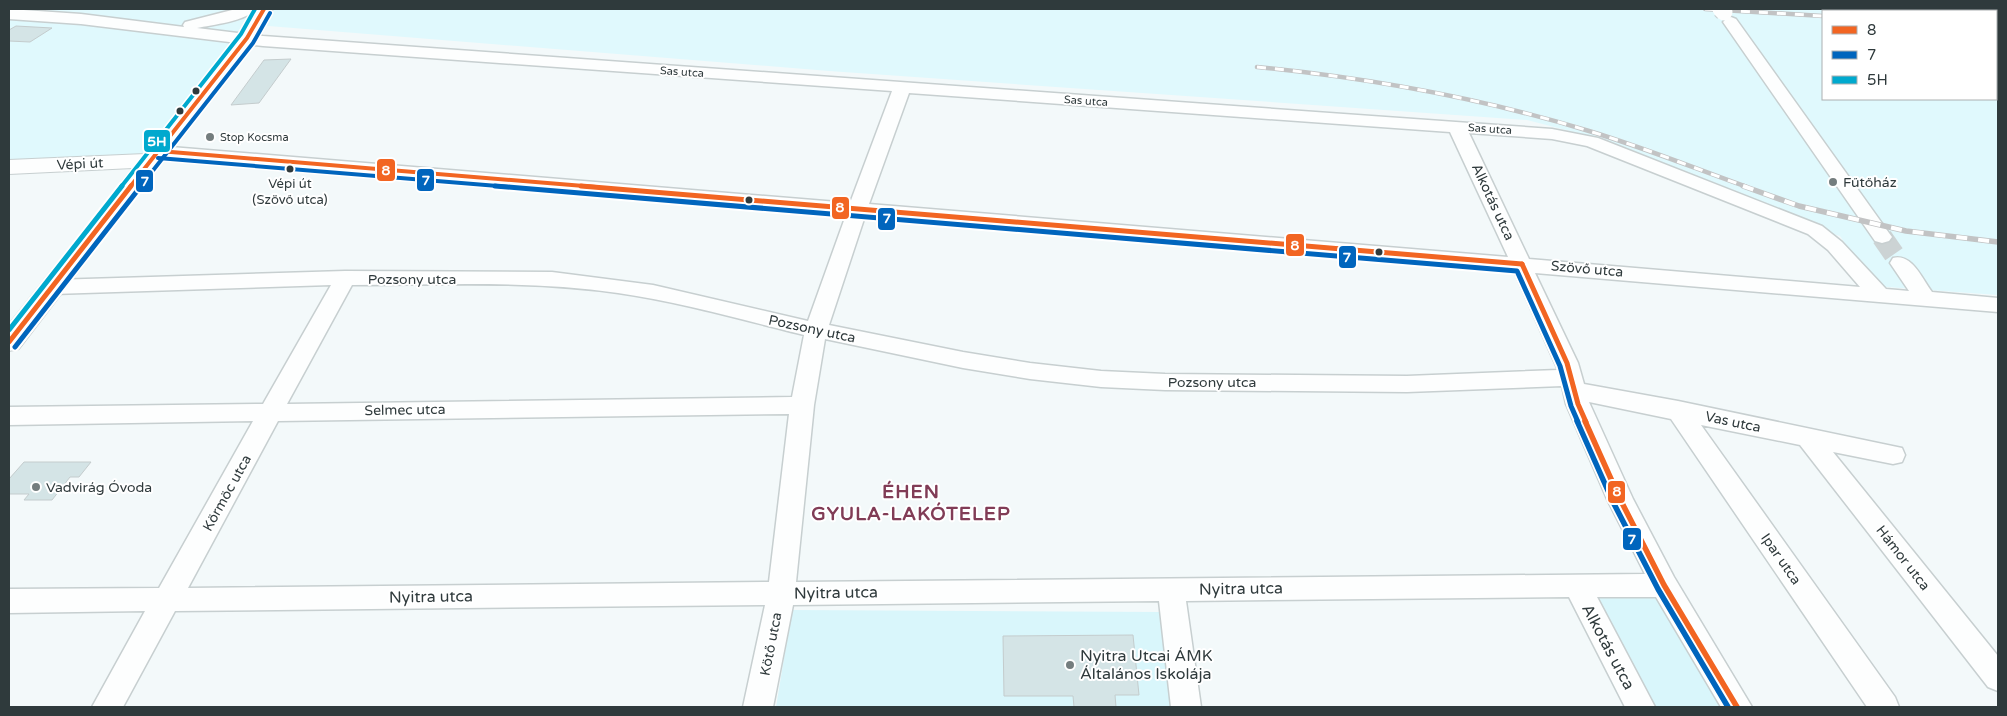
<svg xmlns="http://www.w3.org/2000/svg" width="2007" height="716" font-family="'Varela Round',sans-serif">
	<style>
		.built { fill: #e0f9fd; fill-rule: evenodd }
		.green { fill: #d9f6fb }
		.building { fill: #d4e4e6; stroke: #c4cccd }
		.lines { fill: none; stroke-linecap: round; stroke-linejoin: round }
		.street-tunnel { stroke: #ccd3d4; stroke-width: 21; stroke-dasharray: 21 11; stroke-linecap: butt }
		.street-casing { stroke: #c7cfd0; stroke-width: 3 }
		.secondary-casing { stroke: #c7cfd0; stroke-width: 2 }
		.street { fill: #fdfefe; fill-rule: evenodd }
		.secondary { fill: #fdfefe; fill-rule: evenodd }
		.rail-far1-casing { stroke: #c2c3c4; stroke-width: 4.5 }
		.rail-casing { stroke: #c2c3c4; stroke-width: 5.5 }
		.rail-far1 { stroke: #fff; stroke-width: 3; stroke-dasharray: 9; stroke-linecap: butt }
		.rail { stroke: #fff; stroke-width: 4; stroke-dasharray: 11; stroke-linecap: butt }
		.street-bridge-casing { stroke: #c7cfd0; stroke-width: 19; stroke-linecap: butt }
		.street-bridge { stroke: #fdfefe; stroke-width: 17 }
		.bus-1-far2-casing { stroke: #fff; stroke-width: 7 }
		.bus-1-far1-casing { stroke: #fff; stroke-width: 9 }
		.bus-1-casing { stroke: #fff; stroke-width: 9 }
		.bus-2-far2-casing { stroke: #fff; stroke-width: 7 }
		.bus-2-far1-casing { stroke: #fff; stroke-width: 9 }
		.bus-2-casing { stroke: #fff; stroke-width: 9 }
		.bus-3-far1-casing { stroke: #fff; stroke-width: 7 }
		.bus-3-casing { stroke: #fff; stroke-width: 9 }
		.bus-1-far2 { stroke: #f26522; stroke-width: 4 }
		.bus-1-far1 { stroke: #f26522; stroke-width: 5 }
		.bus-1 { stroke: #f26522; stroke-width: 5.5 }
		.bus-2-far2 { stroke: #0065bd; stroke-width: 4 }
		.bus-2-far1 { stroke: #0065bd; stroke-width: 5 }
		.bus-2 { stroke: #0065bd; stroke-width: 5.5 }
		.bus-3-far1 { stroke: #00a9ce; stroke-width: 4 }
		.bus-3 { stroke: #00a9ce; stroke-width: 5 }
		.bus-dot { fill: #2f3a3c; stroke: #fff; stroke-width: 2 }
		.poi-dot { fill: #747d7e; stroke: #fff; stroke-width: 2 }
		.labels { text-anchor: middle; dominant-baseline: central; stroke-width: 4; stroke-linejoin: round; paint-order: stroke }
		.far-street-label { font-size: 11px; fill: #2f3a3c; stroke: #fff }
		.far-poi-label { font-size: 11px; fill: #2f3a3c; stroke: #fff; text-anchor: start }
		.bus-label { font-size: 13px; fill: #2f3a3c; stroke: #fff }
		.street-label { font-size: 14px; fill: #2f3a3c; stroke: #fff }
		.poi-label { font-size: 14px; fill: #2f3a3c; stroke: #fff; text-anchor: start }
		.near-street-label { font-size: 16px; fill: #2f3a3c; stroke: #fff }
		.near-poi-label { font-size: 16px; fill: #2f3a3c; stroke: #fff; text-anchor: start }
		.district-label { font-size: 19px; font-weight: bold; letter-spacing: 1px; fill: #813c56; stroke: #fff }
		.line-badge { stroke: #fff; stroke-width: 2 }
		.badge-label { font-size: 14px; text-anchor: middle; font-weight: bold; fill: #fff }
	</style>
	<rect width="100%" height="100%" fill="#f3f9fa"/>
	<path class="built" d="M9,9l1989,1v285l-125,-9 -33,-50 -11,-3 -240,-97 -62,-16 -698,-49 -573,-46 -106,141 -141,8zM1823,11h173v88h-173z"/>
	<g class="green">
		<polygon points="1658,593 1725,707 1651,707 1593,597"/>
		<polygon points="792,610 1161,612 1171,707 776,707"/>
	</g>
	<g class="building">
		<polygon points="16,26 52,28 30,42 9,41 9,30"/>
		<polygon points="291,59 259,103 231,105 264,60"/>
		<polygon points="24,462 91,462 79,477 70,477 52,500 24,500 29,494 9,494 9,479"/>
		<polygon points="1133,635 1139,695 1115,695 1116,707 1074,707 1073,696 1004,696 1003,636"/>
	</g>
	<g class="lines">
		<polyline class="street-tunnel" points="1882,237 1900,263"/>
		<defs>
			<g id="street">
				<path d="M9,9l72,5 103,13 -1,-2 2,-3 51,-13h19c-7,12 -44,16 -58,19l66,8 1289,93 46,9 224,88 20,16 44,47 23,2 -19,-28 3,-5c19,-5 29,21 39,34l66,6v14l-463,-39 43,90 6,21 94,17 224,47 3,7 -3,7 -9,2 -60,-12 165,204v35l-10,-4 -188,-242 -99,-20 194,272 4,10h-32l-196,-288 -82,-17 44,97 41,78 78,130h-31l-65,-110h-59l58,110h-30l-56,-110 -383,4 15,106h-30l-12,-106 -366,4 -20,102h-30l22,-102 -590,6 -52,96h-31l53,-96 -136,2v-24l150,-1 94,-167 -244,4v-18l254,-3 68,-119 -278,9 -7,-2 -4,-5 4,-5 7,-2 292,-9 207,1 101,13 155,36 38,-106 -687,-59 -6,-1 -3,-4 3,-4 6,-1 691,57 42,-112 -629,-45 -182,-22 -72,-5zM909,93l541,39 58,125 -639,-53zM1469,133l83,6 35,7 221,88 20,16 32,37 -331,-28zM865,216l649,55 44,99 -151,6 -242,-2 -64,-3 -71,-8 -67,-11 -134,-27zM352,285c88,0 178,-5 266,8 63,9 125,27 186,42l-12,62 -505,7zM825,339l138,29 67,11 71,8 64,3 242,2 155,-6 4,18 41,95 38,75 -849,8 18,-177zM789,414l-20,168 -581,6 90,-167z"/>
				<polygon points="1731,17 1736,19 1889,233 1892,237 1889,241 1882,243 1875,241 1723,22 1726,19"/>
			</g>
			<polygon id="secondary" points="255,9 273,9 254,42 19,349 9,351 9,324 133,168 9,174 9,160 145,154 239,36"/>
		</defs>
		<use href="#street" class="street-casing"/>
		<use href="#secondary" class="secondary-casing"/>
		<use href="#street" class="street"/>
		<use href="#secondary" class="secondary"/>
		<defs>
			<g id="rail-far1">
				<polyline points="1705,9 1823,16"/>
				<polyline points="1849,9 1894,11"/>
				<polyline points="1921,9 1964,11"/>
				<polyline points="1996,13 1998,13"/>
				<polyline points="1996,26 1998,26"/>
				<path d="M1257,67c112,11 224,31 332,64 53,16 105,37 158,56"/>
			</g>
			<polyline id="rail" points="1743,186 1799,206 1906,231 1998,242"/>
		</defs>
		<use href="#rail-far1" class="rail-far1-casing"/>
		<use href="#rail" class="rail-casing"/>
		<use href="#rail-far1" class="rail-far1"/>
		<use href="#rail" class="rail"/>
		<defs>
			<polyline id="street-bridge" points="1721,9 1724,12"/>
		</defs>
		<use href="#street-bridge" class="street-bridge-casing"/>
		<use href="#street-bridge" class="street-bridge"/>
		<defs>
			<g id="bus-1-far2">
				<polyline points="159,151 596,187"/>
				<polyline points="130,187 247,38 264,9"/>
			</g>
			<g id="bus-1-far1">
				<polyline points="581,186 1522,264"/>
				<polyline points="1522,264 1567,363 1578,404 1586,422"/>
				<polyline points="9,342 131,186"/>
			</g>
			<polyline id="bus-1" points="1585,421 1620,499 1664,585 1737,707"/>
			<g id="bus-2-far2">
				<polyline points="158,158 510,187"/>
				<polyline points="140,187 253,43 270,13"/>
			</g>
			<g id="bus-2-far1">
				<polyline points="495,186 1517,271 1560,366 1571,406 1578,422"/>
				<polyline points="15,347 141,186"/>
			</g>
			<polyline id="bus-2" points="1577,421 1613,502 1658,589 1728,707"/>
			<polyline id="bus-3-far1" points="121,187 241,34 255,9"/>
			<polyline id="bus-3" points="9,330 122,186"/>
		</defs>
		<use href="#bus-1-far2" class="bus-1-far2-casing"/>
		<use href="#bus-1-far1" class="bus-1-far1-casing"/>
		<use href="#bus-1" class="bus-1-casing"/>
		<use href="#bus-2-far2" class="bus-2-far2-casing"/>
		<use href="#bus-2-far1" class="bus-2-far1-casing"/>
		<use href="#bus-2" class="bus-2-casing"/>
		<use href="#bus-3-far1" class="bus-3-far1-casing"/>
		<use href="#bus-3" class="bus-3-casing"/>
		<use href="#bus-1-far2" class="bus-1-far2"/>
		<use href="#bus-1-far1" class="bus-1-far1"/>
		<use href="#bus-1" class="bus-1"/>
		<use href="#bus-2-far2" class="bus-2-far2"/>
		<use href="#bus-2-far1" class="bus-2-far1"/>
		<use href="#bus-2" class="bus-2"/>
		<use href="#bus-3-far1" class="bus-3-far1"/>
		<use href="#bus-3" class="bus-3"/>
	</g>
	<g class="bus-dot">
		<circle cx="196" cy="91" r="4.5"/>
		<circle cx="180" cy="111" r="4.5"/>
		<circle cx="290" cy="169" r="4.5"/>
		<circle cx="749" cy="200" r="4.5"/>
		<circle cx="1379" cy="252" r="4.5"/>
	</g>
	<g class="poi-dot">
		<circle cx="210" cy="137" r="5"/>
		<circle cx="1833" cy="182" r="5"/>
		<circle cx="36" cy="487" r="5"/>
		<circle cx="1070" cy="665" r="5"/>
	</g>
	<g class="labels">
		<g class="far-street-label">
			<text transform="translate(682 72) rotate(4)">Sas utca</text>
			<text transform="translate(1086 101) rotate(4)">Sas utca</text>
			<text transform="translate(1490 129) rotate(4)">Sas utca</text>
		</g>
		<g class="far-poi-label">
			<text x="220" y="137">Stop Kocsma</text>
		</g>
		<g class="bus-label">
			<text x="290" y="184">Vépi út<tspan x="290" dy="16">(Szövő utca)</tspan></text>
		</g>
		<g class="street-label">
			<text transform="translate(80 164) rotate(-3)">Vépi út</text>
			<text transform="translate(1493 202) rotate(65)">Alkotás utca</text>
			<text transform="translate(1587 269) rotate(5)">Szövő utca</text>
			<text x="412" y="279">Pozsony utca</text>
			<text transform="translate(812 329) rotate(12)">Pozsony utca</text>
			<text x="1212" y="382">Pozsony utca</text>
			<text transform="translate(405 410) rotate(-1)">Selmec utca</text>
			<text transform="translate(1733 422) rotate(12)">Vas utca</text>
			<text transform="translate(227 493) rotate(-61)">Körmöc utca</text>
			<text transform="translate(1903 558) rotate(52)">Hámor utca</text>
			<text transform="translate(1781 559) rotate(55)">Ipar utca</text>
			<text transform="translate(771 644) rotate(-79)">Kötő utca</text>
		</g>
		<g class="poi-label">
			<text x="1843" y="182">Fűtőház</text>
			<text x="46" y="487">Vadvirág Óvoda</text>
		</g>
		<g class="near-street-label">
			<text transform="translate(1241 589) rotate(-1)">Nyitra utca</text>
			<text transform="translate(836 593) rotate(-1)">Nyitra utca</text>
			<text transform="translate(431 597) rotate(-1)">Nyitra utca</text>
			<text transform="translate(1608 647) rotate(62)">Alkotás utca</text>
		</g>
		<g class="near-poi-label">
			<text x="1080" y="656">Nyitra Utcai ÁMK<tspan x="1080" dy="18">Általános Iskolája</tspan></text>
		</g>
		<g class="district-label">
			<text x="911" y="492">ÉHEN<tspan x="911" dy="22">GYULA-LAKÓTELEP</tspan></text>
		</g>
	</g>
	<g class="line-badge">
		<rect x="143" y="129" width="28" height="24" rx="5" fill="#00a9ce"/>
		<rect x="376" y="158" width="20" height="24" rx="5" fill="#f26522"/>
		<rect x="416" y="168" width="19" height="24" rx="5" fill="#0065bd"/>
		<rect x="135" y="169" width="19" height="24" rx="5" fill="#0065bd"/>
		<rect x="831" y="196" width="19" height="24" rx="5" fill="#f26522"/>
		<rect x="877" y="207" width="19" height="24" rx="5" fill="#0065bd"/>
		<rect x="1285" y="233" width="20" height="24" rx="5" fill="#f26522"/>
		<rect x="1338" y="245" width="19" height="24" rx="5" fill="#0065bd"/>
		<rect x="1607" y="480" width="19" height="24" rx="5" fill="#f26522"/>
		<rect x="1622" y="527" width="20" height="24" rx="5" fill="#0065bd"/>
	</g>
	<g class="badge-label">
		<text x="157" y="146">5H</text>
		<text x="386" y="175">8</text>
		<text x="426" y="185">7</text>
		<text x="145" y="186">7</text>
		<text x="840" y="212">8</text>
		<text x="887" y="223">7</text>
		<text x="1295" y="250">8</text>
		<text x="1347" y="262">7</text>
		<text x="1617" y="496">8</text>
		<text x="1632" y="544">7</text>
	</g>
	<rect width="2007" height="716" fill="none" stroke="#2f3a3c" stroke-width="20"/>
	<rect x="1822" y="10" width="175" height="90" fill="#ffffff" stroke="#acb0b1"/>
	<rect x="1832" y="26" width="25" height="8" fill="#f26522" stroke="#acb0b1"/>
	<text x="1867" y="35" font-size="15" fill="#2f3a3c">8</text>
	<rect x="1832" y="51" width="25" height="8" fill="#0065bd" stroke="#acb0b1"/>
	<text x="1867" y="60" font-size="15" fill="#2f3a3c">7</text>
	<rect x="1832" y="76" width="25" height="8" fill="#00a9ce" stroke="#acb0b1"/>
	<text x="1867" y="85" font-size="15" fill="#2f3a3c">5H</text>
</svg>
